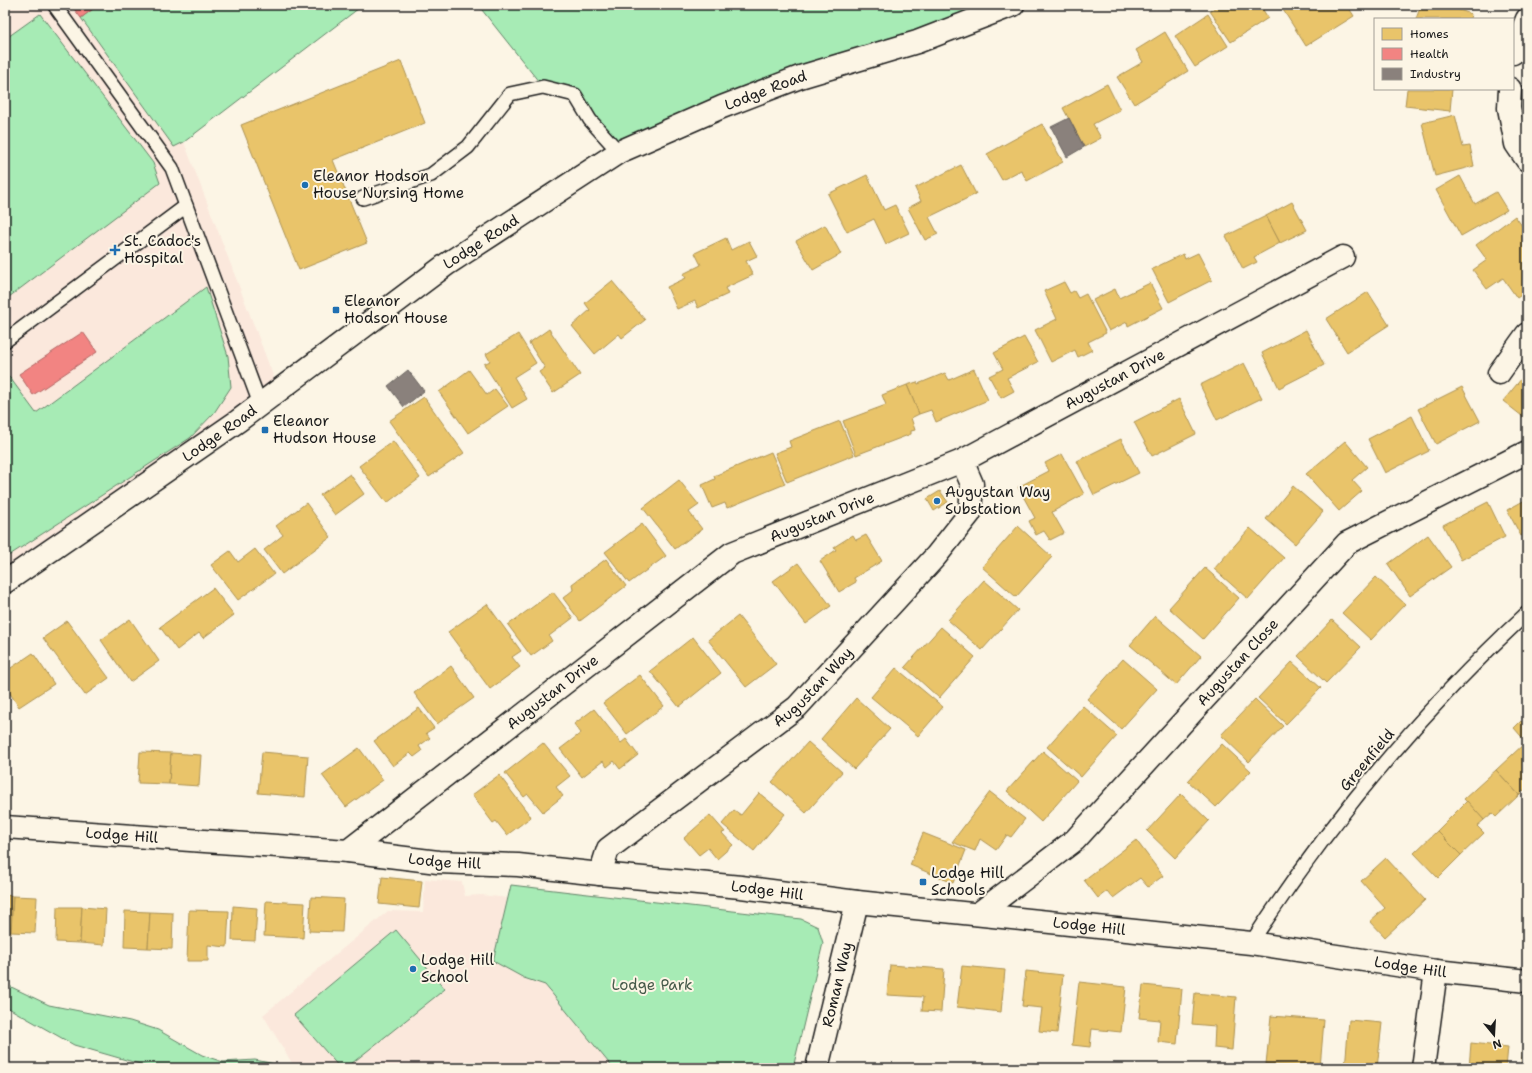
<svg xmlns="http://www.w3.org/2000/svg" width="1532" height="1073" font-family="'Shantell Sans',sans-serif">
	<style>
		.built { fill: #fbe8dc }
		.green { fill: #a7ebb5; stroke: #628468 }
		.homes { fill: #e9c46a; stroke: #ac9253 }
		.health { fill: #f28482; stroke: #b26563 }
		.industry { fill: #8a817c; stroke: #69635f }
		.lines { fill: none; stroke-linecap: round; stroke-linejoin: round }
		.service-casing { stroke: #1c1c1c; stroke-width: 16 }
		.minor-casing { stroke: #1c1c1c; stroke-width: 25 }
		.tertiary-casing { stroke: #1c1c1c; stroke-width: 25 }
		.service { stroke: #fcf5e5; stroke-width: 13 }
		.minor { stroke: #fcf5e5; stroke-width: 22 }
		.tertiary { stroke: #fcf5e5; stroke-width: 22 }
		.poi-dot { fill: #1f6fb2; stroke: #fcf5e5; stroke-width: 1.5 }
		.labels { text-anchor: middle; dominant-baseline: central; stroke-width: 4; stroke-linejoin: round; paint-order: stroke }
		.street-label { font-size: 15px; fill: #1c1c1c; stroke: #fcf5e5 }
		.poi-label { font-size: 15px; fill: #1c1c1c; stroke: #fcf5e5; text-anchor: start }
		.park-label { font-size: 15px; fill: #465a4a; stroke: #fcf5e5 }
	</style>
	<rect width="100%" height="100%" fill="#fcf5e5"/>
	<filter id="ink" filterUnits="userSpaceOnUse"><feTurbulence type="fractalNoise" baseFrequency=".025" numOctaves="2"/><feDisplacementMap in="SourceGraphic" scale="8" xChannelSelector="R" yChannelSelector="G"/><feConvolveMatrix kernelMatrix="1 2 1 2 8 2 1 2 1" color-interpolation-filters="sRGB"/></filter>
	<g filter="url(#ink)">
		<g class="built">
			<polygon points="5,5 363,5 184,142 279,391 5,582"/>
			<polygon points="425,879 462,882 465,896 481,895 508,898 493,961 524,978 545,985 613,1068 295,1068 263,1015 388,911 423,912"/>
		</g>
		<g class="green">
			<polygon points="98,5 363,5 184,142 174,147 81,18"/>
			<polygon points="478,5 1013,5 619,152 575,96 543,87"/>
			<polygon points="40,14 153,163 160,183 5,300 5,39"/>
			<polygon points="206,287 228,356 231,387 214,413 190,438 5,558 5,371 36,413"/>
			<polygon points="511,885 801,919 818,927 823,943 793,1068 613,1068 545,985 524,978 493,961"/>
			<polygon points="396,930 445,989 346,1068 340,1068 294,1015"/>
			<polygon points="5,984 49,1005 130,1021 158,1030 202,1055 223,1062 255,1060 285,1066 287,1068 154,1068 74,1045 5,1006"/>
		</g>
		<g class="homes">
			<polygon points="1219,5 1260,5 1268,18 1231,42 1210,11"/>
			<polygon points="1280,5 1347,5 1354,16 1306,46"/>
			<polygon points="1421,5 1445,5 1471,14 1470,19 1416,19"/>
			<polygon points="1208,14 1228,46 1195,67 1175,36"/>
			<polygon points="1165,32 1188,71 1134,104 1117,77 1143,62 1136,50"/>
			<polygon points="401,61 425,123 333,160 367,243 299,270 241,125"/>
			<polygon points="1107,84 1120,110 1093,124 1101,138 1084,147 1063,108"/>
			<polygon points="1407,89 1452,89 1450,111 1405,106"/>
			<polygon points="1455,115 1463,147 1470,146 1474,166 1435,176 1422,123"/>
			<polygon points="1042,124 1063,162 1027,181 1021,170 1002,180 987,154"/>
			<polygon points="961,165 976,194 929,217 938,234 925,240 908,208 921,201 915,188"/>
			<polygon points="867,175 884,210 895,205 909,233 886,244 874,219 847,232 828,194"/>
			<polygon points="1460,176 1475,204 1496,192 1507,210 1461,236 1436,190"/>
			<polygon points="1292,202 1307,230 1280,243 1266,216"/>
			<polygon points="1266,216 1280,243 1254,257 1257,262 1243,269 1226,236"/>
			<polygon points="1515,216 1527,233 1527,291 1517,298 1503,278 1487,289 1473,270 1487,260 1476,245"/>
			<polygon points="825,225 841,254 813,270 796,241"/>
			<polygon points="726,238 731,250 749,241 757,256 746,261 753,275 725,288 728,294 698,308 695,301 677,309 667,287 686,278 683,274 701,265 695,253"/>
			<polygon points="1198,253 1212,280 1169,302 1152,269 1183,254 1185,259"/>
			<polygon points="612,281 645,320 622,338 619,334 595,354 572,326 590,310 585,303"/>
			<polygon points="1064,282 1070,293 1074,291 1078,298 1086,294 1106,333 1088,342 1092,350 1078,357 1075,350 1051,362 1035,330 1057,319 1044,291"/>
			<polygon points="1150,283 1163,308 1128,326 1127,322 1109,331 1093,300 1115,289 1119,298"/>
			<polygon points="1368,292 1389,325 1347,352 1326,319"/>
			<polygon points="549,329 580,375 553,393 539,372 545,368 529,343"/>
			<polygon points="1306,330 1324,365 1279,388 1262,353"/>
			<polygon points="518,334 536,363 514,377 527,399 512,408 484,364 490,361 486,354"/>
			<polygon points="1024,337 1038,362 1007,378 1014,391 1001,398 989,376 1003,369 994,353"/>
			<polygon points="1244,363 1262,398 1217,420 1200,385"/>
			<polygon points="974,369 988,400 936,422 931,410 919,414 907,385 917,382 918,384 945,373 949,380"/>
			<polygon points="469,370 487,395 495,389 508,406 468,433 439,392"/>
			<polygon points="1527,372 1527,420 1503,401"/>
			<polygon points="907,385 919,414 911,418 915,430 911,431 911,434 856,455 843,421 886,405 882,395"/>
			<polygon points="1462,387 1480,421 1436,444 1418,409"/>
			<polygon points="424,397 464,453 429,477 389,421"/>
			<polygon points="1179,399 1196,434 1152,456 1134,422"/>
			<polygon points="1412,416 1429,451 1385,473 1368,439"/>
			<polygon points="840,421 854,455 787,482 775,453 791,447 789,441"/>
			<polygon points="1121,439 1139,473 1094,495 1077,461"/>
			<polygon points="393,441 420,478 387,503 359,466"/>
			<polygon points="1345,441 1367,467 1352,480 1362,491 1339,511 1306,474"/>
			<polygon points="771,452 785,484 727,508 725,503 712,508 702,485 715,479 714,476"/>
			<polygon points="1062,454 1084,494 1052,512 1064,533 1050,540 1044,531 1036,535 1029,521 1035,518 1018,487 1049,471 1045,463"/>
			<polygon points="350,474 364,494 335,515 320,495"/>
			<polygon points="679,480 699,505 689,512 702,529 675,549 643,508"/>
			<polygon points="1293,486 1323,512 1295,544 1266,519"/>
			<polygon points="940,491 948,502 934,511 927,499"/>
			<polygon points="1527,499 1527,533 1521,536 1507,510"/>
			<polygon points="1488,502 1505,537 1461,560 1443,525"/>
			<polygon points="306,503 331,537 282,574 264,550 283,535 276,526"/>
			<polygon points="642,524 666,556 629,583 605,552"/>
			<polygon points="1018,526 1052,557 1016,597 982,567"/>
			<polygon points="1250,528 1284,558 1248,599 1214,569"/>
			<polygon points="853,535 856,540 866,535 882,561 854,578 856,582 839,592 820,561 836,550 834,547"/>
			<polygon points="1428,535 1451,567 1410,596 1388,564"/>
			<polygon points="255,549 274,574 238,600 211,565 230,551 238,562"/>
			<polygon points="606,559 626,586 580,621 563,598 573,590 572,584"/>
			<polygon points="798,563 831,606 806,624 773,581"/>
			<polygon points="1205,568 1239,598 1203,639 1169,608"/>
			<polygon points="1376,577 1405,604 1371,640 1342,613"/>
			<polygon points="984,580 1018,610 982,650 948,620"/>
			<polygon points="213,588 234,615 203,638 199,633 177,650 160,627"/>
			<polygon points="553,592 573,618 549,636 552,641 531,656 508,625"/>
			<polygon points="487,604 521,651 512,657 520,667 490,689 448,632"/>
			<polygon points="738,616 776,664 746,687 708,640"/>
			<polygon points="1155,616 1201,656 1176,685 1130,645"/>
			<polygon points="130,619 159,661 130,682 101,640"/>
			<polygon points="1332,620 1361,647 1326,683 1298,656"/>
			<polygon points="67,621 109,678 85,695 43,638"/>
			<polygon points="941,627 975,657 939,698 905,667"/>
			<polygon points="693,637 721,673 679,707 650,671"/>
			<polygon points="33,653 54,684 19,707 5,686 5,672"/>
			<polygon points="1123,659 1157,689 1121,729 1087,699"/>
			<polygon points="1292,662 1321,688 1286,724 1258,698"/>
			<polygon points="451,666 474,698 437,724 414,693"/>
			<polygon points="896,668 943,707 918,736 871,697"/>
			<polygon points="640,675 664,706 627,734 603,703"/>
			<polygon points="856,698 890,729 854,769 821,739"/>
			<polygon points="1255,699 1283,726 1249,762 1221,735"/>
			<polygon points="1083,706 1117,736 1081,777 1047,747"/>
			<polygon points="419,708 434,728 426,733 430,738 419,746 422,751 414,757 410,753 393,766 374,741"/>
			<polygon points="594,709 621,743 626,739 638,755 620,769 614,761 607,767 603,761 582,777 560,749 581,733 574,724"/>
			<polygon points="1521,721 1526,726 1527,725 1527,743 1514,728"/>
			<polygon points="808,742 842,772 806,813 772,782"/>
			<polygon points="1526,742 1527,787 1519,795 1496,770"/>
			<polygon points="543,743 570,776 556,787 563,796 543,812 528,794 524,797 505,773"/>
			<polygon points="1222,744 1251,771 1216,807 1188,781"/>
			<polygon points="359,748 383,780 346,807 322,775"/>
			<polygon points="1043,751 1077,781 1041,822 1007,791"/>
			<polygon points="140,752 171,753 169,784 138,783"/>
			<polygon points="262,752 308,756 305,797 258,793"/>
			<polygon points="171,753 201,755 199,786 169,784"/>
			<polygon points="1496,770 1519,795 1496,817 1492,813 1484,820 1464,799"/>
			<polygon points="499,775 531,817 507,835 496,821 493,823 472,795"/>
			<polygon points="990,792 1025,819 1011,837 1007,835 996,850 980,839 975,851 952,842"/>
			<polygon points="759,793 785,814 754,851 722,824 734,810 741,815"/>
			<polygon points="1181,794 1209,821 1175,858 1147,831"/>
			<polygon points="1467,801 1484,820 1477,826 1484,833 1461,855 1437,831"/>
			<polygon points="710,815 725,832 722,833 733,845 717,859 708,848 699,855 684,838"/>
			<polygon points="1437,831 1461,855 1438,878 1414,853"/>
			<polygon points="923,833 966,850 953,883 910,865"/>
			<polygon points="1136,840 1163,876 1148,887 1140,878 1113,898 1107,891 1098,898 1084,880"/>
			<polygon points="1386,858 1425,900 1385,937 1370,921 1385,908 1361,881"/>
			<polygon points="382,877 422,881 419,908 379,904"/>
			<polygon points="5,895 13,896 11,932 5,931"/>
			<polygon points="13,896 37,897 35,933 11,932"/>
			<polygon points="311,897 344,899 342,932 309,931"/>
			<polygon points="266,901 305,903 303,938 264,936"/>
			<polygon points="233,906 257,908 255,941 232,940"/>
			<polygon points="57,907 82,907 80,943 56,942"/>
			<polygon points="82,907 106,909 104,945 80,943"/>
			<polygon points="189,910 229,911 227,947 208,945 208,961 187,961"/>
			<polygon points="125,911 150,912 148,948 124,947"/>
			<polygon points="150,912 173,913 172,949 148,948"/>
			<polygon points="890,965 944,969 941,1012 922,1011 923,997 887,995"/>
			<polygon points="962,966 1005,970 1001,1012 957,1007"/>
			<polygon points="1026,971 1063,975 1057,1033 1039,1031 1042,1008 1022,1006"/>
			<polygon points="1079,982 1126,987 1121,1032 1092,1029 1090,1047 1072,1045"/>
			<polygon points="1143,985 1182,989 1177,1044 1158,1042 1160,1020 1139,1018"/>
			<polygon points="1195,993 1236,997 1232,1050 1214,1048 1215,1026 1192,1024"/>
			<polygon points="1271,1016 1324,1020 1320,1068 1266,1064"/>
			<polygon points="1349,1020 1382,1023 1377,1068 1345,1068"/>
			<polygon points="1524,1040 1527,1040 1527,1068 1521,1068"/>
			<polygon points="1471,1043 1508,1047 1506,1068 1469,1068"/>
		</g>
		<g class="health">
			<polygon points="71,5 98,5 81,18"/>
			<polygon points="83,332 97,352 33,395 19,374"/>
		</g>
		<g class="industry">
			<polygon points="1069,118 1084,147 1067,157 1051,127"/>
			<polygon points="408,370 424,391 404,407 388,386"/>
		</g>
		<g class="lines">
			<defs>
				<g id="service">
					<polyline points="55,6 172,168 260,404"/>
					<polyline points="363,198 431,175 468,147 510,94 543,87 575,95 590,120 619,152"/>
					<polyline points="5,341 186,206"/>
					<path d="M1251,943c78,-120 170,-232 276,-330"/>
				</g>
				<g id="minor">
					<polyline points="1513,53 1527,19"/>
					<polyline points="1510,89 1509,108 1516,144 1527,160"/>
					<polyline points="1499,373 1527,334"/>
					<path id="s1" d="M5,827l343,24 90,11 80,3 82,9 141,13 116,15 394,41 185,28 91,10"/>
					<path id="s2" d="M348,851l384,-298 230,-92 381,-204"/>
					<path id="s3" d="M600,874l8,-25 189,-142 139,-151 34,-43 2,-29 -10,-23"/>
					<path id="s4" d="M978,914l97,-74 272,-297 180,-91"/>
					<path id="s5" d="M817,1068l40,-166"/>
					<polyline points="1423,1068 1436,971"/>
				</g>
				<g id="tertiary">
					<path id="s6" d="M5,582l233,-161 209,-157 172,-112 103,-45 78,-30 117,-35 96,-37"/>
				</g>
			</defs>
			<use href="#service" class="service-casing"/>
			<use href="#minor" class="minor-casing"/>
			<use href="#tertiary" class="tertiary-casing"/>
			<use href="#service" class="service"/>
			<use href="#minor" class="minor"/>
			<use href="#tertiary" class="tertiary"/>
		</g>
	</g>
	<g class="poi-dot">
		<circle cx="305" cy="185" r="4"/>
		<path d="M113 244h4v4h4v4h-4v4h-4v-4h-4v-4h4z"/>
		<rect x="332" y="306" width="8" height="8" rx="2"/>
		<rect x="261" y="426" width="8" height="8" rx="2"/>
		<circle cx="937" cy="501" r="4"/>
		<rect x="919" y="878" width="8" height="8" rx="2"/>
		<circle cx="413" cy="969" r="4"/>
	</g>
	<g class="labels">
		<g class="street-label">
			<text stroke="none"><textPath href="#s6" startOffset="909">Lodge Road</textPath></text>
			<text stroke="none"><textPath href="#s6" startOffset="585">Lodge Road</textPath></text>
			<text stroke="none"><textPath href="#s2" startOffset="907">Augustan Drive</textPath></text>
			<text stroke="none"><textPath href="#s6" startOffset="261">Lodge Road</textPath></text>
			<text stroke="none"><textPath href="#s2" startOffset="583">Augustan Drive</textPath></text>
			<text stroke="none"><textPath href="#s4" startOffset="363">Augustan Close</textPath></text>
			<text stroke="none"><textPath href="#s3" startOffset="288">Augustan Way</textPath></text>
			<text stroke="none"><textPath href="#s2" startOffset="259">Augustan Drive</textPath></text>
			<text transform="translate(1367 760) rotate(-50)">Greenfield</text>
			<text stroke="none"><textPath href="#s1" startOffset="117">Lodge Hill</textPath></text>
			<text stroke="none"><textPath href="#s1" startOffset="441">Lodge Hill</textPath></text>
			<text stroke="none"><textPath href="#s1" startOffset="765">Lodge Hill</textPath></text>
			<text stroke="none"><textPath href="#s1" startOffset="1089">Lodge Hill</textPath></text>
			<text stroke="none"><textPath href="#s1" startOffset="1413">Lodge Hill</textPath></text>
			<text stroke="none"><textPath href="#s5" startOffset="86">Roman Way</textPath></text>
		</g>
		<g class="poi-label">
			<text x="313" y="176">Eleanor Hodson<tspan x="313" dy="17">House Nursing Home</tspan></text>
			<text x="124" y="241">St. Cadoc's<tspan x="124" dy="17">Hospital</tspan></text>
			<text x="344" y="301">Eleanor<tspan x="344" dy="17">Hodson House</tspan></text>
			<text x="273" y="421">Eleanor<tspan x="273" dy="17">Hudson House</tspan></text>
			<text x="945" y="492">Augustan Way<tspan x="945" dy="17">Substation</tspan></text>
			<text x="931" y="873">Lodge Hill<tspan x="931" dy="17">Schools</tspan></text>
			<text x="421" y="960">Lodge Hill<tspan x="421" dy="17">School</tspan></text>
		</g>
		<g class="park-label">
			<text x="652" y="985">Lodge Park</text>
		</g>
	</g>
	<rect width="1532" height="1073" fill="none" stroke="#fcf5e5" stroke-width="20"/>
	<rect x="10" y="10" width="1512" height="1053" fill="none" stroke="#1c1c1c" stroke-width="1.5" filter="url(#ink)"/>
	<rect x="1374" y="18" width="140" height="72" fill="#fcf5e5" stroke="#a29e95"/>
	<rect x="1382" y="28" width="20" height="12" fill="#e9c46a" stroke="#a29e95"/>
	<text x="1410" y="38" font-size="12" fill="#1c1c1c">Homes</text>
	<rect x="1382" y="48" width="20" height="12" fill="#f28482" stroke="#a29e95"/>
	<text x="1410" y="58" font-size="12" fill="#1c1c1c">Health</text>
	<rect x="1382" y="68" width="20" height="12" fill="#8a817c" stroke="#a29e95"/>
	<text x="1410" y="78" font-size="12" fill="#1c1c1c">Industry</text>
	<g transform="translate(1494 1035) rotate(162)" stroke="#fcf5e5" stroke-width="3" paint-order="stroke">
	<path d="M0-3L7 15L0 10L-7 15Z" fill="#1c1c1c"/>
	<text y="-6" font-size="11" font-weight="bold" text-anchor="middle" fill="#1c1c1c">N</text>
	</g>
</svg>
